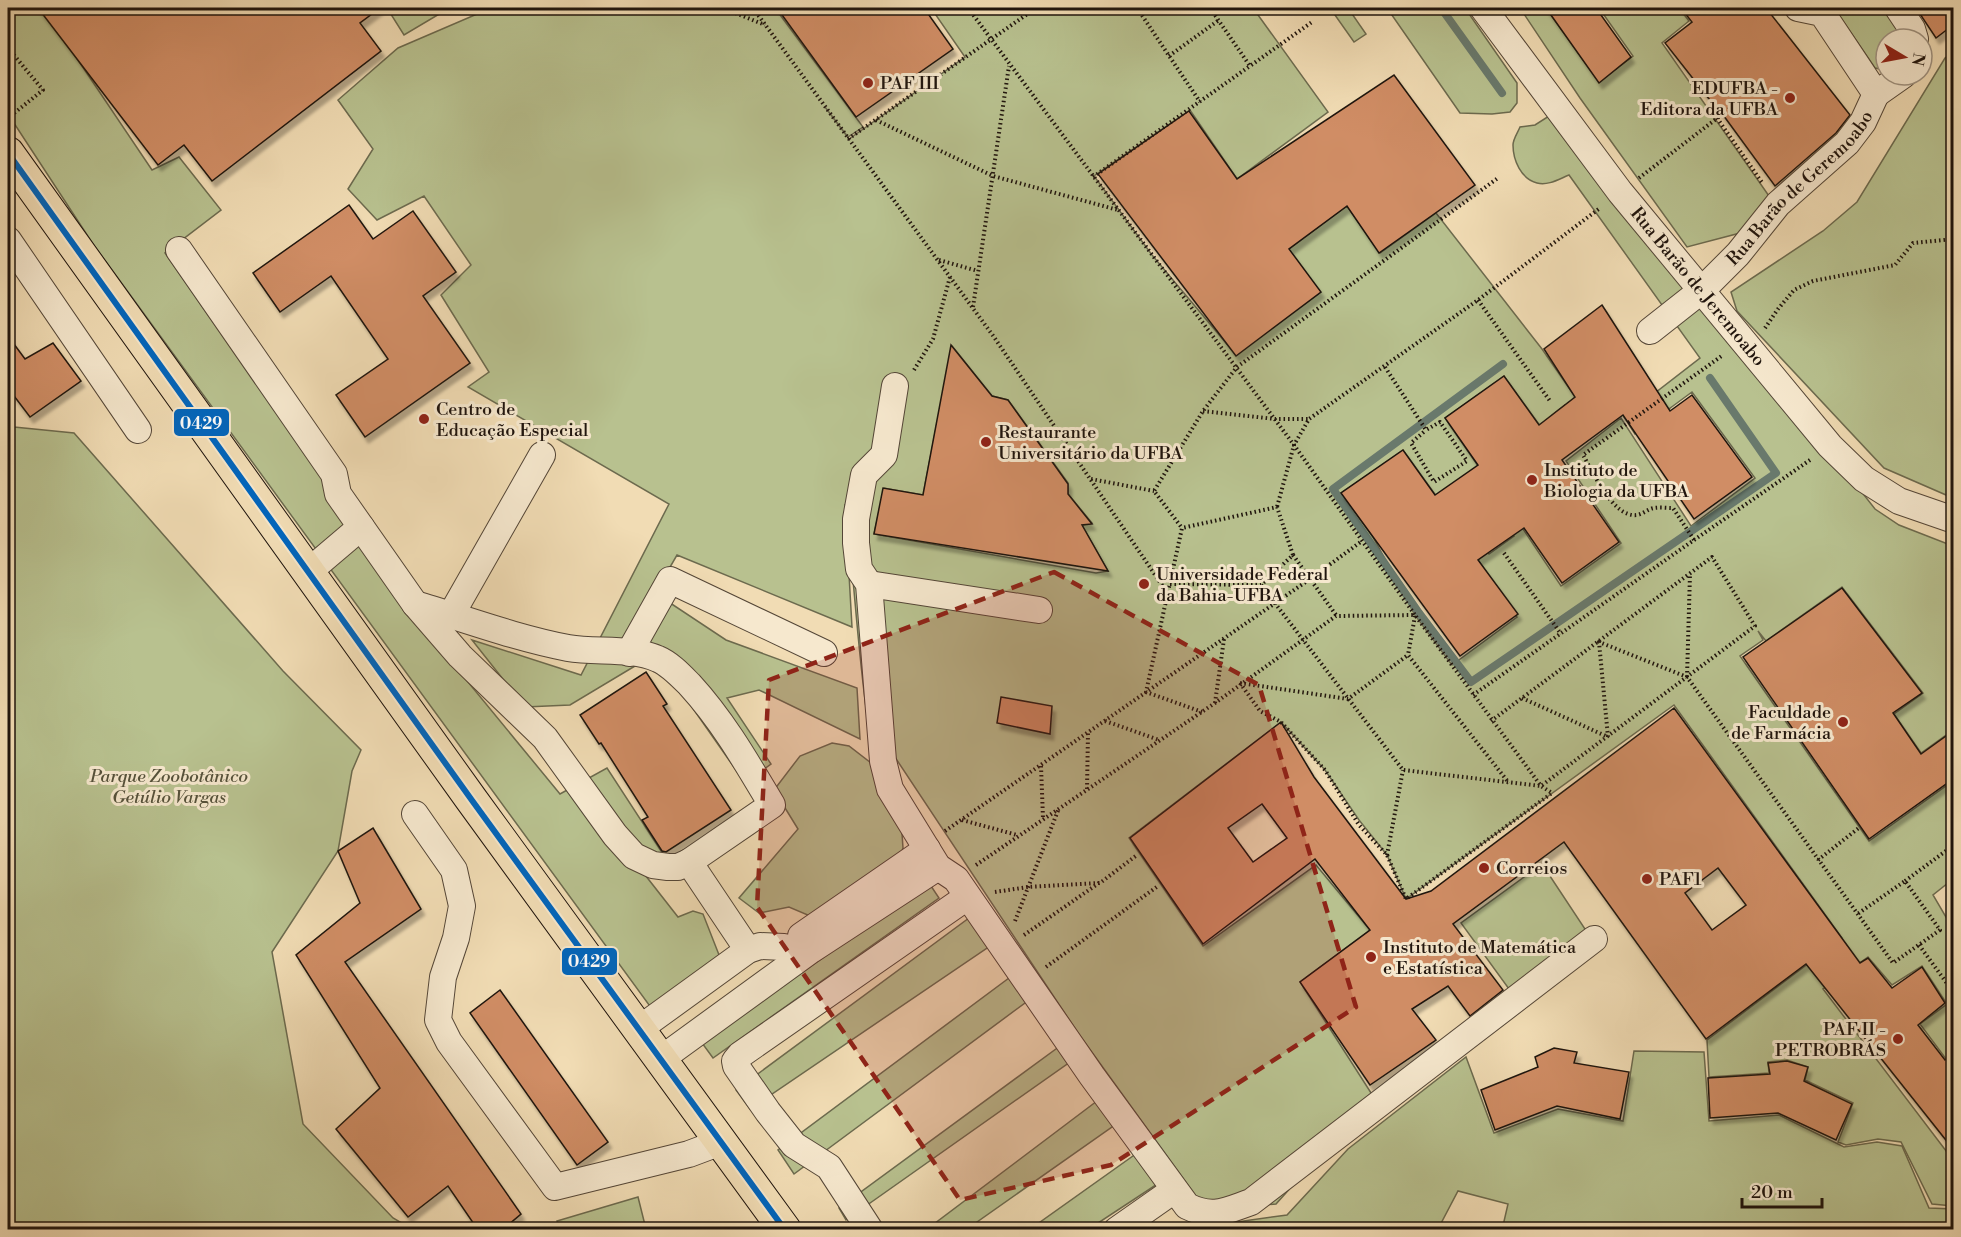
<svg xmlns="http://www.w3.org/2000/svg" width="1961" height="1237" font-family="'Libre Bodoni',serif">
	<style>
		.green { fill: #b8c18f; stroke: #6c6a4e; stroke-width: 1.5; fill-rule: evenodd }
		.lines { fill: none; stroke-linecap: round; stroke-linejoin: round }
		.stream { stroke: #69796c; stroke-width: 8 }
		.building { fill: #d08d65; stroke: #1f140d; stroke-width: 1.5; fill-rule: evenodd; filter: url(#shadow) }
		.minor-casing { stroke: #544637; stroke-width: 28 }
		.major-casing { stroke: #1f140d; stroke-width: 34 }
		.path { stroke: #1f140d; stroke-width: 4; stroke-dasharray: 1.5 3; stroke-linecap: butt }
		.minor { stroke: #f6e8ce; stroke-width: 26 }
		.major { stroke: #f1dcb4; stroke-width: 32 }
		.bus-1-casing { stroke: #f6e8ce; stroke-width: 10 }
		.bus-1 { stroke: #0065bd; stroke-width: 6 }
		.marked { fill: #8f2418; fill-opacity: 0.2; stroke: #8f2418; stroke-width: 4.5; stroke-dasharray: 12 8; stroke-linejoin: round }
		.poi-dot { fill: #8f2418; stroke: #f6e8ce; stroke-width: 2 }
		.labels { text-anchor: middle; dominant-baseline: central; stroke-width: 6; stroke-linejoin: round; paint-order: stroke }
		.poi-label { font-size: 18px; fill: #1f140d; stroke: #f6e8ce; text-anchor: start }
		.street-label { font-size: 18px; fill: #1f140d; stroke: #f6e8ce }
		.park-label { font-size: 18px; font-style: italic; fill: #55513a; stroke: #f6e8ce }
		.line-badge { stroke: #f6e8ce; stroke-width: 2 }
		.badge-label { font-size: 16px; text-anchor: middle; font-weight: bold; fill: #fff }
	</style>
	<defs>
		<filter id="shadow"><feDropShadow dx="3.5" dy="6" stdDeviation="1.5" flood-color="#0004"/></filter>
	</defs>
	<rect width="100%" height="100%" fill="#f1dcb4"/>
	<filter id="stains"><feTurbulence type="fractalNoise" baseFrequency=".00333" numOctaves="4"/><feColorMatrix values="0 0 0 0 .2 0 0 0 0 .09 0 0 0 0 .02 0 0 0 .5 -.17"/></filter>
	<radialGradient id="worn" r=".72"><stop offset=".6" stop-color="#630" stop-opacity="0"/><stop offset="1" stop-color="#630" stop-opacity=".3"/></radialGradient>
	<g class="green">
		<polygon points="8,8 43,8 152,170 179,157 221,210 165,253 445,654 560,794 607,768 663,854 642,871 678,917 693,911 703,914 721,960 652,1009 93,244 8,114"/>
		<polygon points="387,8 437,8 441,13 404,35"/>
		<path d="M491,8h284l88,119 -15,10 -23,-30 24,32 116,-82 -34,-49h322l75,104 -91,67 -47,-69 -96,66 58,79 84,100 53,-106 58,-43 33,47 56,-40 106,136 50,72 -27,-16 -13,10 4,33 -52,-72 -59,42 49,71 -39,33 -52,-72 -62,43 32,44 42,78 37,50 65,-48 -47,-69 9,-8 10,14 25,-18 -13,-18 10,-7 50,75 60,-43 -55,-82 55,-43 70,108 64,-48 -63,-86 -57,42 -11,-17 76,-59 -131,-183c-10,4 -21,11 -32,8 -16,-4 -24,-23 -24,-38 0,-6 5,-13 7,-18l15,-2 25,-16 315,400 24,16 54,21v184l-32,23 -27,-39 29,-21 -81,-106 -76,54 -8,-10 5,9 -23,16 129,185 84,-60v98l-20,16 20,34v124l-7,6 -26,-35 27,-20 -25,-38 -30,19 -24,-28 -45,32 130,171v46l-21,-2 -31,-62 -23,-3 -32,6 -8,-3 15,-39 -48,-23 3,-13 -21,-7 -19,2 1,11 -60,4 -2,-37 135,-102 -168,-233 -268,194 -19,-44 -28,-35 -34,-50 -44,-48 -152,116 74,108 113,-81 54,65 -70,52 73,114 -97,108 -70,6 -128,-177 -211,-318c-10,-71 -13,-141 -22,-211l7,123 -175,-72 -22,38 71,47 131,48 3,51 -101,-49 -32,8 44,66 -26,19 -81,-116 -14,-10 -80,48 -45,2 -53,-67 109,35 88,-171 -201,-117 21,-15 -48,-77 30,-30 -47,-69 -47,24 -29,-31 25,-40 -35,-49 60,-52zM952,346l40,50 16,4 60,83v11l24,29 -10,2 26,46 -12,2 -222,-39 10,-46 39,7z"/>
		<polygon points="1330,8 1348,8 1366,34 1354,42"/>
		<polygon points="1387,8 1465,8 1517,83 1517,103 1510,112 1492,114 1460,113"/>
		<polygon points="1520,8 1546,8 1599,82 1633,56 1599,8 1679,8 1689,21 1662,43 1769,196 1740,233 1687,247 1580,98"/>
		<polygon points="1834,8 1895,8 1910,39 1886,39 1886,70 1875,68"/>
		<polygon points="1953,52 1953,498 1884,468 1737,311 1731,292 1823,231 1857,202 1945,58"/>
		<polygon points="8,424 14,427 74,433 283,671 361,750 352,771 338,851 272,952 303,1124 393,1218 412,1229 8,1229"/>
		<polygon points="832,743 849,746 871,763 901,819 903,848 899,862 817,919 789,907 759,913 739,898 798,829 774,790 800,756"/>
		<polygon points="1542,864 1587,932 1509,989 1461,923"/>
		<polygon points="929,883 939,898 713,1058 702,1043"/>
		<polygon points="969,918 990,946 750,1109 736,1090"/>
		<polygon points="1013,975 1029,1000 794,1174 778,1150"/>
		<polygon points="1060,1046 1070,1062 846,1220 839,1208"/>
		<polygon points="1634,1051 1704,1052 1709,1121 1779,1115 1844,1147 1877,1142 1902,1146 1929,1208 1954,1209 1953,1230 1502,1230 1508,1204 1458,1191 1438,1229 1220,1230 1215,1225 1287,1215 1348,1149 1466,1057 1494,1133 1558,1109 1623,1121"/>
		<polygon points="1101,1098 1119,1122 967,1229 926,1230"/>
		<polygon points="1140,1151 1162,1181 1089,1229 1029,1230"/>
		<polygon points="638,1197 646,1229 560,1229 557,1221"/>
	</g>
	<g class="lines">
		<g class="stream">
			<polyline points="1441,8 1502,93"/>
			<polyline points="1503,364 1333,489 1419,613 1471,682 1776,473 1710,378"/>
		</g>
	</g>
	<g class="building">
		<polygon points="38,8 380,8 360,23 381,51 212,181 184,145 158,165"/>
		<polygon points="777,8 924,8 953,49 856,117"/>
		<polygon points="1546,8 1596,8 1631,57 1599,83"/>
		<polygon points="1681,8 1766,8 1850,115 1836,133 1775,186 1718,108 1717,109 1665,43 1692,22"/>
		<polygon points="1916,8 1953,8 1953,25 1936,38"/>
		<polygon points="1394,75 1475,185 1379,253 1347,206 1289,249 1321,292 1236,356 1098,174 1189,111 1237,179"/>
		<polygon points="349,205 373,239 413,211 456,272 423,296 470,363 365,437 336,395 388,359 331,276 280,312 253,273"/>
		<polygon points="1602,305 1670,411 1692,395 1752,477 1694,519 1623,415 1562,460 1619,542 1562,583 1524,528 1478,560 1518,614 1460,656 1341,493 1403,450 1435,495 1478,465 1445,418 1504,376 1539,425 1575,397 1544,349"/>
		<polygon points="8,336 25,359 53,343 81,381 30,417 8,388"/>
		<polygon points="951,345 992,396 1008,400 1068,484 1068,494 1092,524 1082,525 1108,571 874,534 883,488 923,495"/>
		<polygon points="1842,588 1922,693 1893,713 1921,754 1953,731 1953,779 1869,839 1743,657"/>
		<polygon points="646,672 667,704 663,706 731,810 666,852 662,851 642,820 648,817 601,743 599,744 580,715"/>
		<polygon points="1001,697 1052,706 1050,734 997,723"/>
		<path d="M1674,708l186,255 8,-5 24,30 30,-21 23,36 -27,22 27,35 8,-6v95l-147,-185 -100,75 -142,-197 -111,82 50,66 -33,26 -22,-30 -36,23 24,31 -66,45 -70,-103 70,-52 -55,-71 -112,85 -73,-106 151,-116 33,55 92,122 25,-8zM1262,804l25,34 -34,24 -25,-34zM1718,868l28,37 -34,25 -27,-37z"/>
		<polygon points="373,828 421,909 345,962 521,1214 502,1230 478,1230 448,1186 408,1217 336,1129 380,1088 296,955 360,903 338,851"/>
		<polygon points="500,990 608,1142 577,1165 470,1013"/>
		<polygon points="1554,1048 1577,1052 1574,1063 1629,1072 1620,1119 1557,1106 1495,1130 1481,1090 1538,1067 1535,1057"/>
		<polygon points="1787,1061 1808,1067 1804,1081 1852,1104 1836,1140 1778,1113 1710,1118 1708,1078 1770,1074 1768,1063"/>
	</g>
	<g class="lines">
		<defs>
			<g id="minor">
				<path id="s1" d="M1483,8l137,184 210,254 34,33 35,22 55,19"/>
				<polyline points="1898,8 1912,29 1915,39"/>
				<polyline points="1876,94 1903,75"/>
				<polyline points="8,240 138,430"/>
				<polyline points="179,250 334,474 338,494 415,604 460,656 545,738 615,835 634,856 653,865 668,867 678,867 689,862"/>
				<path id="s2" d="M1650,331l52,-41 36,-36 40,-50 69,-61 16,-21 13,-28 -54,-81 -24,-5"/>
				<path d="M895,386l-11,69 -20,20 -8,44v24l3,26 10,15 14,177 7,28 48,78 18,12 136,197 95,130c26,13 38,5 64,-4l343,-263"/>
				<polyline points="308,572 361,527"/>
				<polyline points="869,584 1039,610"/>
				<path d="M415,604c50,15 101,34 153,44 29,5 63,-1 90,11 12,5 23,17 32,26 33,36 57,78 82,120l-83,57 59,88"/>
				<polyline points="451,615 542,455"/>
				<polyline points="629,653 670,580 824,653"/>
				<polyline points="415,814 454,870 462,906 456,938 443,977 438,1020 449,1042 555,1187 689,1154 721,1142"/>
				<polyline points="801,936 927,849"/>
				<polyline points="639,1029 748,950 760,946 784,947 794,962"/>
				<polyline points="661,1059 811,950 938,867"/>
				<polyline points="870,1230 829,1167 794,1145 768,1112 736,1066 735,1061 740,1055 967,897"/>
				<polyline points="1117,1230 1174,1190"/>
			</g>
			<polyline id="major" points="8,153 471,799 785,1230"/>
		</defs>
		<use href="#minor" class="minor-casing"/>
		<use href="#major" class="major-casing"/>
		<g class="path">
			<polyline points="723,8 765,25"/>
			<polyline points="753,8 994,337 1168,594"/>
			<polyline points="968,8 1294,445 1277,507"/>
			<polyline points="1137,8 1200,102"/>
			<polyline points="1210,8 1250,66 1312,22"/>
			<polyline points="8,48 43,90 8,118"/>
			<polyline points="1169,56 1219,20"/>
			<polyline points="1717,118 1763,184"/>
			<polyline points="876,120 993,176 1118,210"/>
			<polyline points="848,139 1036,8"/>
			<polyline points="1093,177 1250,66"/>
			<polyline points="1639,178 1737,103"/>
			<polyline points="939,260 978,271"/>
			<polyline points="1478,300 1550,401"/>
			<polyline points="973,307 1009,66"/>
			<polyline points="1765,328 1778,309 1794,290 1813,281 1895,265 1913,243 1954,239"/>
			<polyline points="1385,367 1426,430 1440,422 1467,461 1434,482 1411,443 1426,430"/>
			<polyline points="914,370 933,339 950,277"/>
			<polyline points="1203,411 1275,419 1309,419"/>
			<polyline points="1091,479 1154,491"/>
			<polyline points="1694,540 1810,460"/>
			<polyline points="1504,553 1561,634"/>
			<polyline points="1293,555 1336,615"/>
			<polyline points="1170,584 1261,585 1293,555 1277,507 1182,528"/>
			<polyline points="1261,585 1403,770 1541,786 1755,626 1712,557 1491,721"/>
			<polyline points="1415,616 1408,655 1509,783"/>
			<polyline points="1687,677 1690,574"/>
			<polyline points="1240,683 1260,711 1281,722 1325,770 1359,825 1387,855 1406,899 1552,793 1541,786 1415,615"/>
			<polyline points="1240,683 1348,699 1408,655"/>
			<path d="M1473,695l221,-155 -21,-32c-6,0 -13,-1 -19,0 -6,1 -11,6 -17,7 -24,3 -44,-43 -54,-60l140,-100"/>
			<polyline points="1522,698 1608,737 1599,642 1687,677 1893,963 1940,930 1905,881 1856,915"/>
			<polyline points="1215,703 1224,639"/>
			<polyline points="1202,712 1146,692 1182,528 1154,491 1203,411 1237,367 1498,178"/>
			<polyline points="1105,721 1159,740"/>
			<polyline points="1041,766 1043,818"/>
			<polyline points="1087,789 1088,733"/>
			<polyline points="962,820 1017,835"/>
			<polyline points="945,831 1310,579 1362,541"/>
			<polyline points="1387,855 1403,770"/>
			<polyline points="1818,860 1860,827"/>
			<polyline points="976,865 1215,703 1336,616 1415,615 1294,445 1309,419 1478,300 1600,208"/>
			<polyline points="1905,881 1954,845"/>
			<polyline points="995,892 1028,887 1100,883 1137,855"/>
			<polyline points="1015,921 1059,808"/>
			<polyline points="1024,935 1099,883"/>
			<polyline points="1919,945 1954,993"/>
			<polyline points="1046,967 1158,886"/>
		</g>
		<use href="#minor" class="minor"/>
		<use href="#major" class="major"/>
		<defs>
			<polyline id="bus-1" points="8,153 471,799 785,1230"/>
		</defs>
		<use href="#bus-1" class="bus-1-casing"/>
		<use href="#bus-1" class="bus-1"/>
	</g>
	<path class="marked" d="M1054,572l205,113 97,322 -245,158 -151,35 -203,-293 12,-227z"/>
	<g class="poi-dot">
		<circle cx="868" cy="83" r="6"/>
		<circle cx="1790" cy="98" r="6"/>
		<circle cx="424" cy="419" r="6"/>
		<circle cx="986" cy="442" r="6"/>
		<circle cx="1532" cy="480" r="6"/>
		<circle cx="1144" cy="584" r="6"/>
		<circle cx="1843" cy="722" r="6"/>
		<circle cx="1484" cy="868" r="6"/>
		<circle cx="1647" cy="879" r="6"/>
		<circle cx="1371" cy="957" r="6"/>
		<circle cx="1898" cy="1039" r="6"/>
	</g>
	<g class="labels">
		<g class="poi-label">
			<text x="880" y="83">PAF III</text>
			<text x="1778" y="88" text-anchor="end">EDUFBA -<tspan x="1778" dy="21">Editora da UFBA</tspan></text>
			<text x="436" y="409">Centro de<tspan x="436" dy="21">Educação Especial</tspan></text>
			<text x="998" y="432">Restaurante<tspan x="998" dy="21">Universitário da UFBA</tspan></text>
			<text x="1544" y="470">Instituto de<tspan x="1544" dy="21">Biologia da UFBA</tspan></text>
			<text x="1156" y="574">Universidade Federal<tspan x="1156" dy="21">da Bahia-UFBA</tspan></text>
			<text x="1831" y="712" text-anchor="end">Faculdade<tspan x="1831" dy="21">de Farmácia</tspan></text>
			<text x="1496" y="868">Correios</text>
			<text x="1659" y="879">PAF1</text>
			<text x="1383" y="947">Instituto de Matemática<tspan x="1383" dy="21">e Estatística</tspan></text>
			<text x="1886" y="1029" text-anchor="end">PAF II -<tspan x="1886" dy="21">PETROBRÁS</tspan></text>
		</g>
		<g class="street-label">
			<text stroke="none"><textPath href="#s2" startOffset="208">Rua Barão de Geremoabo</textPath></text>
			<text stroke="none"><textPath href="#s1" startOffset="352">Rua Barão de Jeremoabo</textPath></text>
		</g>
		<g class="park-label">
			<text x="169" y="776">Parque Zoobotânico<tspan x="169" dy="21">Getúlio Vargas</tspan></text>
		</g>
	</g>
	<g class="line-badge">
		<rect x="173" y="408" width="57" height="29" rx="6" fill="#0065bd"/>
		<rect x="561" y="947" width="57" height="29" rx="6" fill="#0065bd"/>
	</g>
	<g class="badge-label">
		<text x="201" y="429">0429</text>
		<text x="589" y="967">0429</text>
	</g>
	<rect width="1961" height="1237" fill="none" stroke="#f1dcb4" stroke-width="30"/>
	<rect x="9" y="9" width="1943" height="1219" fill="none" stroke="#1f140d" stroke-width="3"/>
	<rect x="15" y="15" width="1931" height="1207" fill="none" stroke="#1f140d" stroke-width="1.5"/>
	<g transform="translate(1904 57) rotate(100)"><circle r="28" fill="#f6e8ce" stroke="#a09381" stroke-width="1.5"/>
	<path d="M0-4.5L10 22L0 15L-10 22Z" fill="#8f2418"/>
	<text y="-9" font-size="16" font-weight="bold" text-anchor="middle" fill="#1f140d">N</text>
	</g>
	<path d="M1742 1198v9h80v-9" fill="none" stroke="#1f140d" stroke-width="3"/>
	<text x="1751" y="1198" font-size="18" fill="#1f140d" stroke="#f6e8ce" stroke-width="4.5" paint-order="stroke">20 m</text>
	<rect width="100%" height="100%" filter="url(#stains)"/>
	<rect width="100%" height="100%" fill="url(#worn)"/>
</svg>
